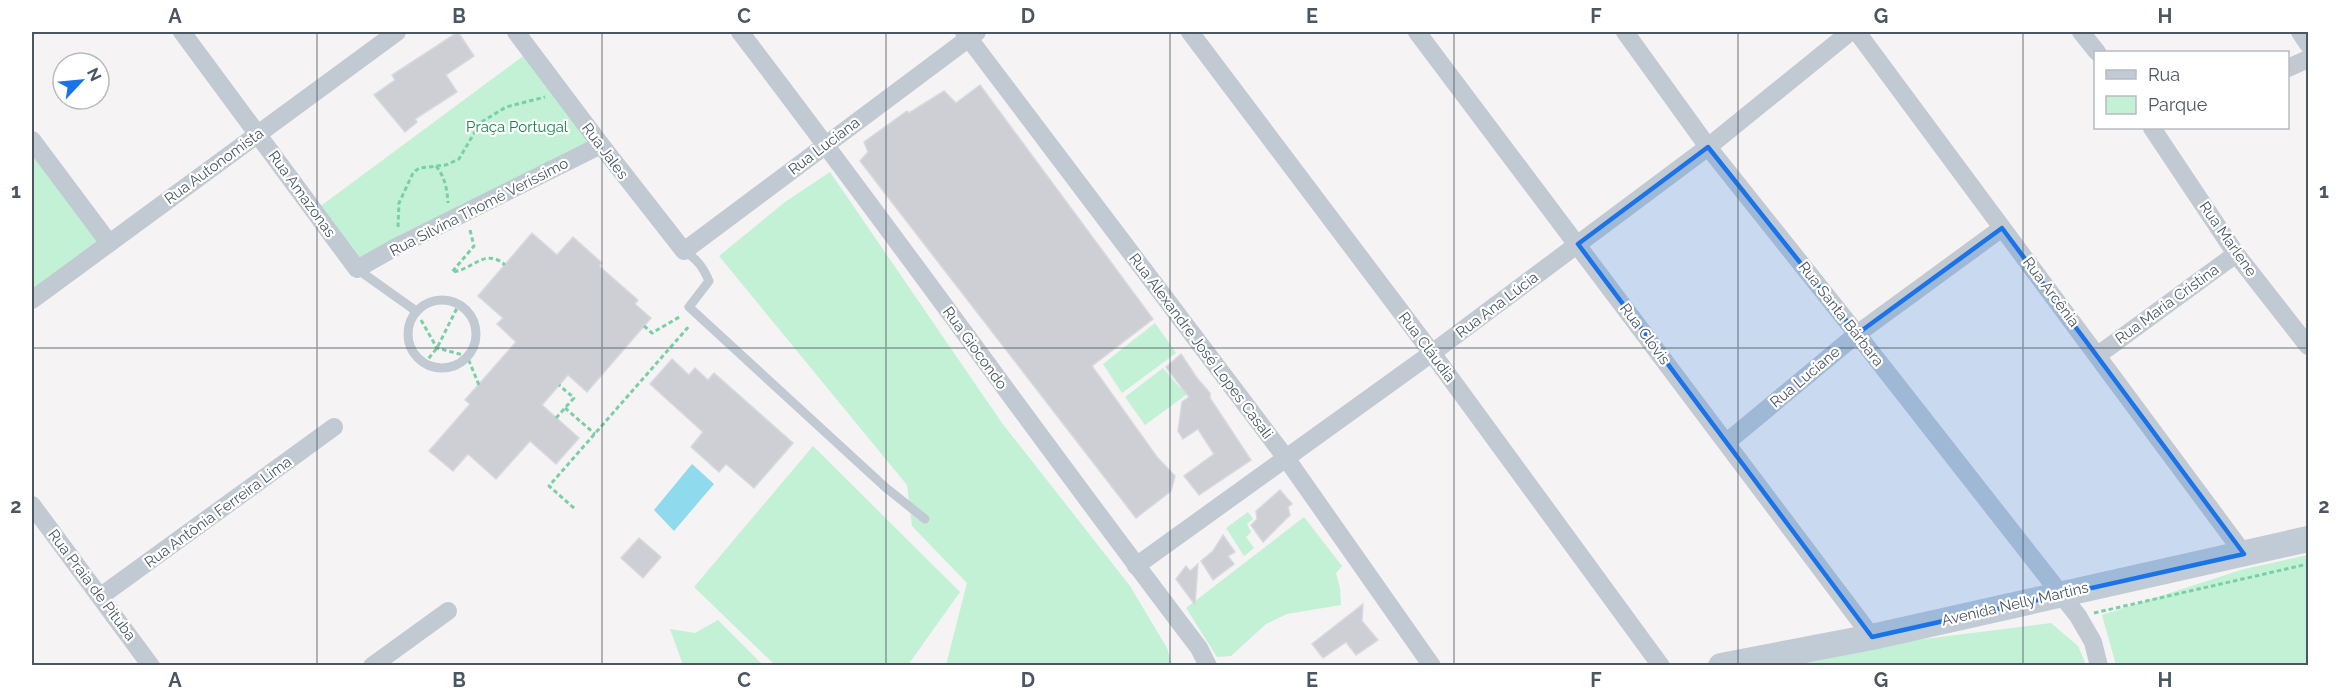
<svg xmlns="http://www.w3.org/2000/svg" width="2340" height="697" font-family="Raleway,sans-serif">
	<style>
		.green { fill: #c3f1d5 }
		.water { fill: #90daee }
		.building { fill: #cdcfd5; stroke: #d7d9de; stroke-width: 1.5 }
		.lines { fill: none; stroke-linecap: round; stroke-linejoin: round }
		.path { stroke: #7ad0a6; stroke-width: 3; stroke-dasharray: 4.5 3; stroke-linecap: butt }
		.service { stroke: #c1cad2; stroke-width: 9 }
		.minor { stroke: #c1cad2; stroke-width: 18 }
		.secondary { stroke: #c1cbd6; stroke-width: 26 }
		.marked { fill: #1a73e8; fill-opacity: 0.2; stroke: #1a73e8; stroke-width: 4.5; stroke-linejoin: round }
		.grid { fill: none; stroke: #4a5661; stroke-width: 1.5; stroke-opacity: 0.55 }
		.labels { text-anchor: middle; dominant-baseline: central; stroke-width: 4.5; stroke-linejoin: round; paint-order: stroke }
		.park-label { font-size: 15px; fill: #17864f; stroke: #fff }
		.street-label { font-size: 15px; fill: #4a5661; stroke: #fff }
		.neatline { fill: none; stroke: #4a5661; stroke-width: 2 }
		.grid-label { font-size: 20px; text-anchor: middle; font-weight: bold; fill: #4a5661 }
	</style>
	<rect width="100%" height="100%" fill="#f5f3f3"/>
	<g class="green">
		<polygon points="530,51 601,145 357,269 314,211"/>
		<polygon points="32,140 109,243 32,300"/>
		<polygon points="830,172 1002,423 1130,586 1167,648 1172,665 946,665 967,583 912,526 907,485 719,256 785,202"/>
		<polygon points="1155,323 1176,353 1122,393 1103,364"/>
		<polygon points="1163,368 1180,388 1195,376 1201,384 1145,425 1125,397"/>
		<polygon points="813,446 960,592 908,665 775,665 694,587"/>
		<polygon points="1248,512 1253,519 1247,524 1251,532 1246,537 1254,548 1244,556 1226,528"/>
		<polygon points="1304,517 1342,566 1336,573 1340,588 1341,605 1287,614 1266,624 1231,656 1217,657 1186,608"/>
		<polygon points="2308,555 2308,665 2116,665 2102,615 2244,569"/>
		<polygon points="718,620 763,665 683,665 670,629 695,633"/>
		<polygon points="2051,623 2078,646 2086,665 1757,666 1876,645"/>
	</g>
	<polygon class="water" points="692,464 714,484 674,531 654,510"/>
	<g class="building">
		<polygon points="458,32 474,56 446,75 457,92 415,119 417,122 405,132 374,95 395,80 392,75"/>
		<polygon points="980,85 1153,319 1092,366 1157,457 1175,476 1171,491 1136,518 860,161 868,152 864,142 907,111 909,113 944,91 956,103"/>
		<polygon points="532,233 557,255 573,237 602,263 599,266 638,300 635,304 651,318 587,392 568,375 542,405 579,438 556,464 530,441 496,479 468,454 453,471 429,451 470,404 465,400 516,342 497,324 503,318 478,296"/>
		<polygon points="1181,354 1197,378 1210,393 1210,398 1251,460 1199,495 1184,476 1214,454 1198,429 1183,439 1178,431 1182,402 1189,397 1166,367"/>
		<polygon points="672,359 689,375 695,368 708,380 714,373 793,443 754,488 726,464 719,472 691,447 703,432 650,384"/>
		<polygon points="1280,490 1292,504 1288,507 1290,515 1263,542 1251,525 1257,519 1256,511"/>
		<polygon points="1223,535 1235,552 1228,556 1234,564 1213,580 1201,561 1213,551"/>
		<polygon points="639,538 661,557 643,578 621,558"/>
		<polygon points="1198,564 1195,605 1176,579 1186,566 1190,571"/>
		<polygon points="1363,604 1362,621 1378,640 1356,655 1346,642 1323,658 1312,644"/>
	</g>
	<g class="lines">
		<g class="path">
			<path d="M436,166c9,11 11,23 12,37"/>
			<polyline points="398,227 399,203 413,173 419,168 446,165 459,159 480,123 506,107 545,97"/>
			<path d="M470,230l4,16 -22,26c21,-2 33,-25 53,-7"/>
			<polyline points="421,320 437,348 467,356 479,385"/>
			<polyline points="644,326 652,333 681,316"/>
			<polyline points="424,364 437,348 459,304"/>
			<polyline points="565,408 595,434"/>
			<polyline points="556,418 574,398 559,385"/>
			<polyline points="574,508 549,486 690,325"/>
			<polyline points="2094,613 2308,564"/>
		</g>
		<g class="service">
			<path d="M684,251c13,8 19,16 25,30l-20,26 196,180 40,32"/>
			<polyline points="357,269 416,311"/>
			<circle cx="442" cy="334" r="34"/>
		</g>
		<g class="minor">
			<polyline points="182,32 357,269 396,247 601,145"/>
			<polyline points="516,32 601,145 684,251 977,32"/>
			<path d="M740,32c156,203 303,412 459,616l9,18"/>
			<polyline points="964,32 1286,458 1432,666"/>
			<polyline points="1190,32 1432,353 1661,666"/>
			<polyline points="1417,32 1872,637"/>
			<polyline points="1625,32 1708,147 1857,334 2078,616 2093,642 2099,666"/>
			<polyline points="1857,32 2244,554"/>
			<polyline points="2081,32 2097,52"/>
			<polyline points="2300,32 2308,44"/>
			<polyline points="2288,68 2308,59"/>
			<polyline points="2152,128 2236,254 2308,346"/>
			<polyline points="32,140 109,243"/>
			<polyline points="32,300 397,32"/>
			<polyline points="2098,355 2236,254"/>
			<polyline points="1727,442 1857,334 2002,228"/>
			<polyline points="32,505 151,666"/>
			<polyline points="1136,566 1432,353 1708,147 1850,32"/>
			<polyline points="101,596 334,427"/>
			<polyline points="372,666 448,611"/>
		</g>
		<polyline class="secondary" points="1721,666 1872,637 2308,539"/>
	</g>
	<path class="marked" d="M1708,147l149,187 145,-106 242,326 -372,83 -294,-393z"/>
	<path class="grid" d="M317,32v634M602,32v634M886,32v634M1170,32v634M1454,32v634M1738,32v634M2023,32v634M32,348h2276"/>
	<g class="labels">
		<g class="park-label">
			<text x="517" y="127">Praça Portugal</text>
		</g>
		<g class="street-label">
			<text transform="translate(824 146) rotate(-37)">Rua Luciana</text>
			<text transform="translate(605 151) rotate(53)">Rua Jales</text>
			<text transform="translate(214 166) rotate(-36)">Rua Autonomista</text>
			<text transform="translate(302 194) rotate(54)">Rua Amazonas</text>
			<text transform="translate(479 207) rotate(-27)">Rua Silvina Thomé Veríssimo</text>
			<text transform="translate(2228 239) rotate(55)">Rua Marlene</text>
			<text transform="translate(2051 292) rotate(53)">Rua Arcênia</text>
			<text transform="translate(2167 304) rotate(-36)">Rua Maria Cristina</text>
			<text transform="translate(1497 305) rotate(-37)">Rua Ana Lúcia</text>
			<text transform="translate(1841 314) rotate(52)">Rua Santa Bárbara</text>
			<text transform="translate(1645 334) rotate(53)">Rua Clóvis</text>
			<text transform="translate(1201 346) rotate(53)">Rua Alexandre José Lopes Casali</text>
			<text transform="translate(1427 347) rotate(53)">Rua Cláudia</text>
			<text transform="translate(975 348) rotate(54)">Rua Giocondo</text>
			<text transform="translate(1805 377) rotate(-40)">Rua Luciane</text>
			<text transform="translate(218 512) rotate(-36)">Rua Antônia Ferreira Lima</text>
			<text transform="translate(92 585) rotate(53)">Rua Praia de Pituba</text>
			<text transform="translate(2015 604) rotate(-13)">Avenida Nelly Martins</text>
		</g>
	</g>
	<rect width="2340" height="697" fill="none" stroke="#ffffff" stroke-width="66"/>
	<rect x="2094" y="51" width="195" height="78" fill="#ffffff" stroke="#b7bbc0" stroke-width="1.5"/>
	<rect x="2106" y="70" width="30" height="9" fill="#c1cbd6" stroke="#b7bbc0" stroke-width="1.5"/>
	<text x="2148" y="81" font-size="18" fill="#4a5661">Rua</text>
	<rect x="2106" y="96" width="30" height="18" fill="#c3f1d5" stroke="#b7bbc0" stroke-width="1.5"/>
	<text x="2148" y="111" font-size="18" fill="#4a5661">Parque</text>
	<g transform="translate(81 81) rotate(64)"><circle r="28" fill="#ffffff" stroke="#b7bbc0" stroke-width="1.5"/>
	<path d="M0-4.5L10 22L0 15L-10 22Z" fill="#1a73e8"/>
	<text y="-9" font-size="16" font-weight="bold" text-anchor="middle" fill="#4a5661">N</text>
	</g>
	<rect x="33" y="33" width="2274" height="631" class="neatline"/>
	<g class="grid-label">
		<text x="175" y="23">A</text>
		<text x="459" y="23">B</text>
		<text x="744" y="23">C</text>
		<text x="1028" y="23">D</text>
		<text x="1312" y="23">E</text>
		<text x="1596" y="23">F</text>
		<text x="1881" y="23">G</text>
		<text x="2165" y="23">H</text>
		<text x="16" y="198">1</text>
		<text x="2324" y="198">1</text>
		<text x="16" y="513">2</text>
		<text x="2324" y="513">2</text>
		<text x="175" y="687">A</text>
		<text x="459" y="687">B</text>
		<text x="744" y="687">C</text>
		<text x="1028" y="687">D</text>
		<text x="1312" y="687">E</text>
		<text x="1596" y="687">F</text>
		<text x="1881" y="687">G</text>
		<text x="2165" y="687">H</text>
	</g>
</svg>
